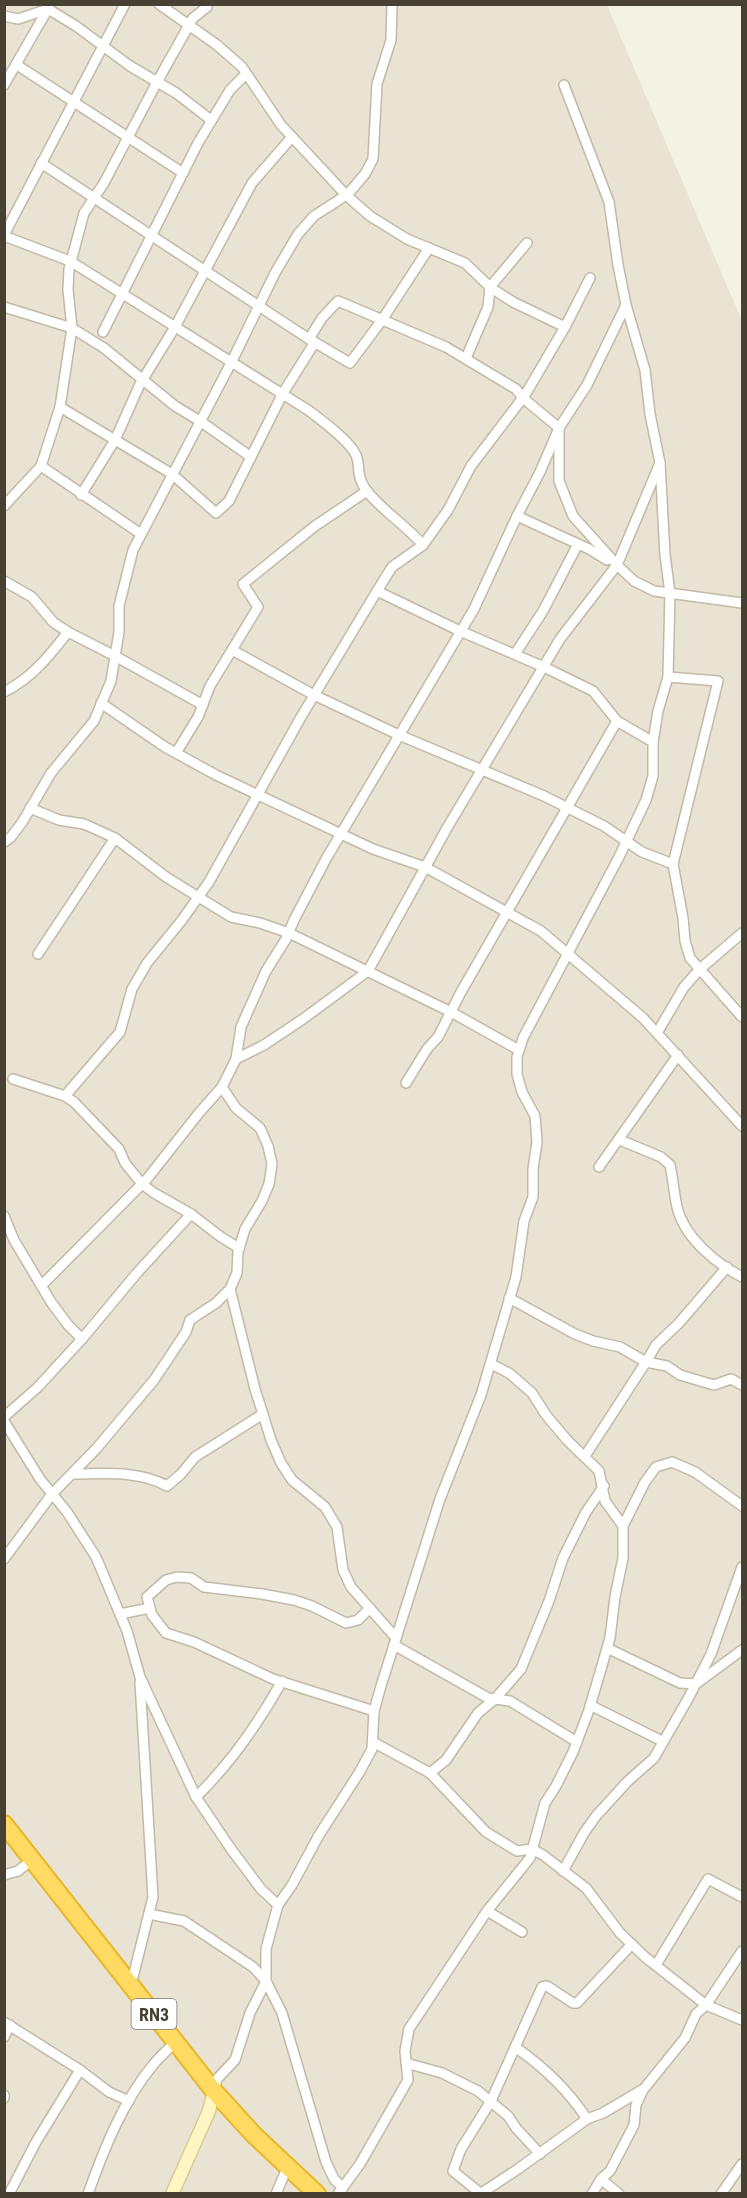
<svg xmlns="http://www.w3.org/2000/svg" width="747" height="2198" font-family="'Roboto Condensed',sans-serif">
	<style>
		.residential { fill: #e8e3d2 }
		.lines { fill: none; stroke-linecap: round; stroke-linejoin: round }
		.street-casing { stroke: #c0baa6; stroke-width: 12 }
		.secondary-casing { stroke: #d7cc90; stroke-width: 15 }
		.highway-casing { stroke: #eab628; stroke-width: 20 }
		.street { stroke: #fff; stroke-width: 9 }
		.secondary { stroke: #fff6c3; stroke-width: 12 }
		.highway { stroke: #ffdb64; stroke-width: 16 }
		.labels { text-anchor: middle; dominant-baseline: central; stroke-width: 4.5; stroke-linejoin: round; paint-order: stroke }
		.shield { fill: #fff; stroke: #7e7a71; stroke-width: 1.5 }
		.shield-label { font-size: 18px; font-weight: bold; fill: #474134 }
	</style>
	<rect width="100%" height="100%" fill="#f4f1e5"/>
	<polygon class="residential" points="5,5 607,5 742,321 742,2193 5,2194"/>
	<g class="lines">
		<defs>
			<g id="street">
				<polyline points="159,4 217,45 242,67 281,125 346,195 370,216 407,239 465,263 490,287 513,302 565,327"/>
				<polyline points="4,16 18,19 48,9 76,26 130,66 176,93 211,120"/>
				<polyline points="17,65 183,173"/>
				<polyline points="4,85 49,7"/>
				<polyline points="41,163 309,339 350,363 382,320 429,248"/>
				<polyline points="4,235 125,4"/>
				<path d="M4,236l66,25 238,149c13,10 41,30 48,45 5,12 -1,19 10,35 16,21 40,35 57,55"/>
				<polyline points="4,307 72,328 104,348 175,406 200,421 251,457"/>
				<polyline points="103,332 198,143 230,90 246,74"/>
				<polyline points="309,339 322,318 338,301 446,347 516,389 523,398 559,428 559,481 573,516 617,565 634,581 654,591 742,603"/>
				<polyline points="466,358 488,307 490,287 527,243"/>
				<polyline points="60,407 172,474 216,513 229,501 283,393 315,342"/>
				<polyline points="41,466 141,534"/>
				<polyline points="81,495 115,440 140,384 175,327 252,183 292,137"/>
				<polyline points="4,506 41,466 60,407 72,328 68,290 69,269 84,213 104,183 157,82 193,18 207,7"/>
				<polyline points="517,516 589,549 607,560"/>
				<polyline points="4,581 32,597 53,622 68,632 115,656 203,705"/>
				<polyline points="377,591 460,631 544,667 593,691 617,721 653,742"/>
				<polyline points="232,650 314,695 399,735 544,796 604,826 642,852 673,864"/>
				<polyline points="515,654 543,611 578,544"/>
				<polyline points="668,677 718,681 673,864 683,918 685,941 690,958 742,1017"/>
				<path d="M4,692c28,-14 45,-36 64,-60"/>
				<polyline points="101,703 165,747 216,775 373,849 425,867 541,931 643,1018 742,1126"/>
				<polyline points="176,753 198,717 210,686 258,607 243,584 315,526 367,491"/>
				<polyline points="30,808 59,820 84,824 115,838 166,877 231,917 260,923 289,933 451,1012 519,1050"/>
				<polyline points="4,842 11,837 23,821 51,773 94,721 111,681 119,632 119,606 133,550 231,363 275,273 298,234 314,216 348,194 365,174 373,159 377,84 391,40 392,4"/>
				<polyline points="38,954 115,838"/>
				<polyline points="657,1033 684,987 700,969 742,933"/>
				<polyline points="236,1059 264,1045 303,1019 368,971 447,828 560,639 617,565 660,463 650,414 645,370 626,305 618,265 609,202 564,85"/>
				<polyline points="13,1079 65,1096 74,1102 119,1149 125,1163 142,1184 154,1193 191,1214 221,1237 239,1248"/>
				<polyline points="406,1083 427,1049 438,1037 461,992 617,721"/>
				<polyline points="65,1096 120,1032 132,989 147,963 182,920 209,882 301,717 377,591 392,567 423,545 448,510 471,466 525,395 565,327 590,278"/>
				<path d="M620,1140l41,17 9,8c3,14 4,28 7,42 7,30 38,56 65,70"/>
				<polyline points="599,1167 678,1055"/>
				<polyline points="4,1216 14,1240 51,1302 68,1325 82,1339"/>
				<polyline points="41,1286 147,1179 199,1113 222,1087 236,1059 241,1027 266,971 286,939 294,920 326,859 474,609 517,516 540,472 559,428 587,385 626,305"/>
				<polyline points="230,1289 255,1389 271,1440 281,1463 292,1480 325,1507 337,1527 343,1570 351,1587 396,1638"/>
				<polyline points="509,1298 575,1334 593,1341 620,1347 646,1362 656,1345 679,1323 727,1267"/>
				<polyline points="491,1364 509,1373 532,1393 546,1415 567,1440 599,1471 605,1501 623,1526"/>
				<polyline points="4,1417 38,1387 82,1339 137,1273 191,1214"/>
				<polyline points="4,1421 40,1479 67,1512 96,1557 127,1631 140,1677 196,1797 231,1849 261,1889 278,1905"/>
				<polyline points="585,1456 646,1362 667,1366 680,1375 714,1385 731,1379 742,1385"/>
				<path d="M72,1474c31,0 67,-4 95,12l14,-12 14,-17 68,-43"/>
				<polyline points="4,1559 52,1494 96,1449 154,1380 186,1332 190,1320 216,1303 230,1289 237,1273 238,1252 245,1229 262,1201 269,1184 272,1164 268,1146 260,1128 236,1108 222,1087"/>
				<polyline points="370,1608 358,1620 346,1623 312,1606 294,1600 262,1594 204,1587 191,1578 177,1577 166,1580 147,1597 152,1615 166,1633 194,1642 273,1679 374,1711"/>
				<polyline points="120,1614 150,1608"/>
				<polyline points="394,1645 488,1698 510,1701 577,1742"/>
				<polyline points="607,1648 680,1683 696,1684 742,1650"/>
				<polyline points="590,1705 662,1741"/>
				<polyline points="373,1742 430,1773 486,1832 517,1851 532,1849 543,1855 586,1888 620,1933 645,1957 706,2005 742,2020"/>
				<polyline points="430,1773 446,1760 478,1713 495,1699 521,1669 549,1601 563,1558 586,1512 604,1486"/>
				<path d="M196,1797c35,-34 62,-73 86,-116"/>
				<polyline points="563,1871 584,1833 596,1816 628,1781 654,1758 689,1697 711,1654 742,1567"/>
				<polyline points="4,1875 18,1871 33,1859"/>
				<polyline points="487,1911 522,1932"/>
				<polyline points="149,1914 184,1921 253,1967 266,1981 282,2013 326,2162 334,2179 343,2188"/>
				<polyline points="656,1965 708,1879 742,1897"/>
				<polyline points="131,1985 153,1897 140,1682"/>
				<polyline points="4,2022 80,2070 109,2092 129,2101"/>
				<polyline points="4,2037 10,2025"/>
				<path d="M515,2047c29,20 53,43 72,72"/>
				<polyline points="406,2063 442,2073 478,2091 508,2116 516,2128 540,2154"/>
				<polyline points="214,2091 217,2079 235,2060 250,2013 266,1981 266,1949 278,1905 292,1885 319,1835 359,1773 372,1749 374,1711 381,1686 440,1499 481,1395 516,1277 524,1221 533,1197 533,1169 537,1142 535,1116 522,1092 517,1074 517,1057 523,1038 619,857 646,800 653,776 653,742 658,711 668,677 670,593 665,555 660,463"/>
				<polyline points="4,2095 4,2098"/>
				<polyline points="601,2179 619,2194"/>
				<polyline points="480,2193 453,2171 461,2149 491,2101 542,1987 547,1986 573,2003 577,2003 632,1944"/>
				<polyline points="9,2194 36,2142 80,2070"/>
				<path d="M88,2194c16,-45 35,-93 65,-129 7,-9 16,-16 23,-24"/>
				<polyline points="276,2194 287,2168"/>
				<polyline points="338,2194 360,2164 408,2080 405,2051 409,2029 487,1911 530,1858 545,1803 556,1786 573,1752 589,1710 610,1638 615,1597 623,1558 623,1526 645,1482 656,1467 672,1462 695,1472 742,1506"/>
				<polyline points="480,2194 518,2169 587,2119 603,2113 642,2090"/>
				<polyline points="592,2194 601,2179 610,2171 634,2125 636,2105 643,2090 685,2038 696,2014 706,2005 742,1951"/>
				<polyline points="721,2194 742,2164"/>
			</g>
			<polyline id="secondary" points="172,2194 209,2111 214,2091"/>
			<polyline id="highway" points="4,1824 214,2091 254,2135 317,2194"/>
		</defs>
		<use href="#street" class="street-casing"/>
		<use href="#secondary" class="secondary-casing"/>
		<use href="#highway" class="highway-casing"/>
		<use href="#street" class="street"/>
		<use href="#secondary" class="secondary"/>
		<use href="#highway" class="highway"/>
	</g>
	<g class="labels">
		<rect class="shield" x="131.5" y="1999" width="45" height="30" rx="4.5"/>
		<g class="shield-label">
			<text x="154" y="2014">RN3</text>
		</g>
	</g>
	<rect width="747" height="2198" fill="none" stroke="#474134" stroke-width="12"/>
</svg>
